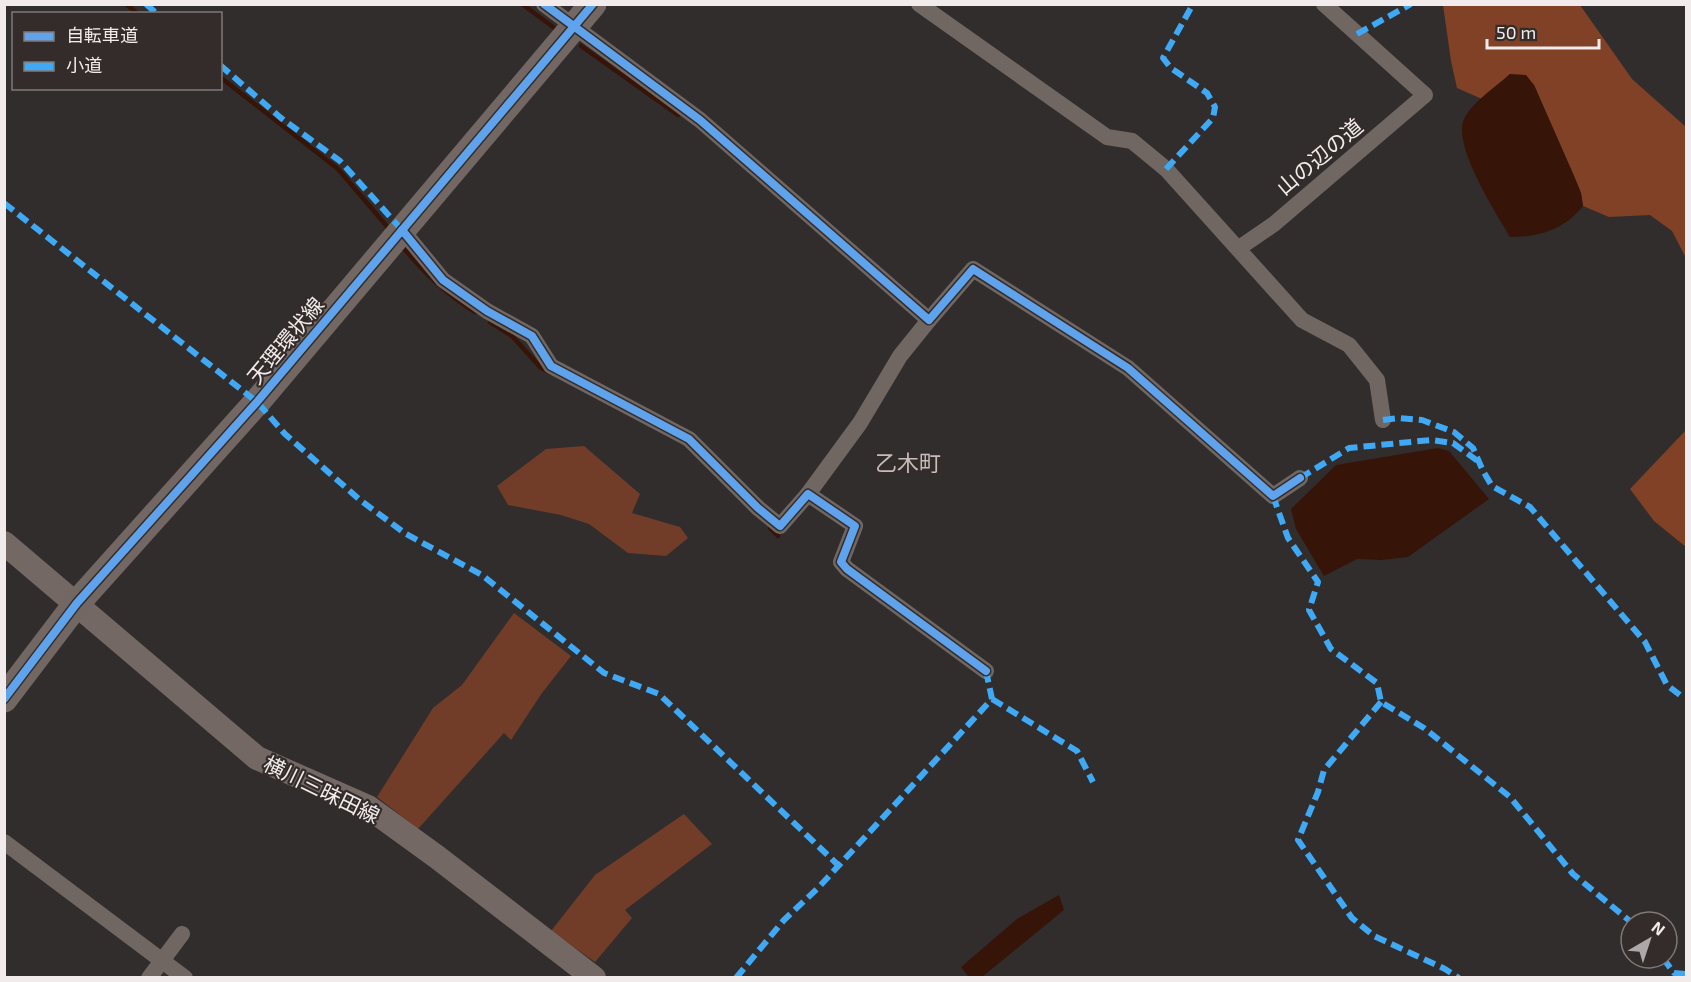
<svg xmlns="http://www.w3.org/2000/svg" width="1691" height="982" font-family="'Exo 2','Noto Sans JP',sans-serif">
	<style>
		.green { fill: #723d28 }
		.forest { fill: #814126 }
		.water { fill: #361407 }
		.lines { fill: none; stroke-linecap: round; stroke-linejoin: round }
		.stream { stroke: #361407; stroke-width: 4.5 }
		.minor { stroke: #716762; stroke-width: 16 }
		.secondary { stroke: #746864; stroke-width: 24 }
		.primary { stroke: #726762; stroke-width: 27 }
		.quiet { stroke: #3fa9f5; stroke-width: 6; stroke-dasharray: 12 6; stroke-linecap: butt }
		.cycleway-casing { stroke: #332c2a; stroke-width: 11 }
		.cycleway { stroke: #60a3ed; stroke-width: 8 }
		.labels { text-anchor: middle; dominant-baseline: central; stroke-width: 4.5; stroke-linejoin: round; paint-order: stroke }
		.street-label { font-size: 21px; fill: #f1eceb; stroke: #332c2a }
		.neighbourhood-label { font-size: 22px; fill: #c5bdb9; stroke: #332c2a }
	</style>
	<rect width="100%" height="100%" fill="#312d2c"/>
	<g class="green">
		<polygon points="584,446 640,494 632,513 680,527 688,538 666,556 628,553 589,524 561,515 508,505 497,486 546,449"/>
		<polygon points="514,613 571,656 542,693 511,740 504,733 418,829 377,797 433,708 462,685"/>
		<polygon points="684,814 712,844 625,910 632,918 595,962 551,931 595,875"/>
	</g>
	<g class="forest">
		<polygon points="1443,5 1580,5 1632,79 1686,127 1686,258 1672,231 1650,215 1609,217 1583,206 1581,193 1574,176 1534,85 1510,74 1482,99 1457,88 1451,61"/>
		<polygon points="1686,430 1686,547 1654,521 1630,489"/>
	</g>
	<g class="water">
		<path d="M1510,74l16,1 8,10 40,91 7,17 2,13c-19,24 -44,31 -73,31 -14,-24 -58,-92 -46,-118 7,-16 33,-33 46,-45z"/>
		<polygon points="1438,448 1449,451 1489,499 1408,557 1381,560 1357,559 1324,576 1296,529 1291,509 1336,465"/>
		<polygon points="1059,895 1064,910 982,977 969,977 961,967 1017,919"/>
	</g>
	<g class="lines">
		<g class="stream">
			<polyline points="126,4 138,14"/>
			<polyline points="522,4 553,27"/>
			<polyline points="581,46 678,115"/>
			<polyline points="220,77 338,169 390,230"/>
			<path d="M402,246c23,28 43,47 73,66"/>
			<polyline points="490,322 512,336 540,367 549,372"/>
			<polyline points="770,528 778,536"/>
		</g>
		<g class="minor">
			<polyline points="544,4 700,120 929,320 973,269 1128,368 1273,496 1300,478"/>
			<polyline points="919,4 1107,137 1132,141 1166,169 1302,320 1349,345 1377,380 1383,420"/>
			<polyline points="402,230 443,280 487,311 532,336 551,366 689,439 758,508 780,526 808,494 855,526 841,562 847,569 986,671"/>
			<polyline points="1239,248 1274,224 1425,95 1324,4"/>
			<polyline points="808,494 860,423 900,356 929,320"/>
			<polyline points="4,842 185,978"/>
			<polyline points="149,978 182,934"/>
		</g>
		<polyline class="secondary" points="4,543 257,758 368,807 437,857 594,978"/>
		<polyline class="primary" points="4,699 77,603 257,402 593,4"/>
		<g class="quiet">
			<polyline points="146,4 157,14"/>
			<polyline points="1357,34 1411,4"/>
			<polyline points="220,65 281,118 340,161 402,230"/>
			<polyline points="1166,169 1213,118 1215,107 1207,93 1171,68 1163,58 1193,4"/>
			<polyline points="4,203 257,402 285,434 360,500 406,534 482,575 604,673 659,694 838,865"/>
			<polyline points="1383,420 1399,418 1422,420 1454,432 1473,448 1483,471 1492,486 1530,507 1645,642 1667,685 1680,695 1686,695"/>
			<polyline points="1300,478 1349,448 1431,440 1453,443 1479,462"/>
			<polyline points="1273,496 1288,538 1318,582 1309,610 1331,649 1377,683 1381,702 1424,728 1510,797 1573,874 1631,922"/>
			<polyline points="992,699 1077,751 1093,782"/>
			<polyline points="1381,702 1324,770 1318,792 1298,840 1352,918 1374,936 1445,969 1459,978"/>
			<polyline points="1663,958 1674,973 1686,974"/>
			<polyline points="736,978 784,920 819,887 992,699 986,671"/>
		</g>
		<defs>
			<g id="cycleway">
				<polyline points="544,4 700,120 929,320 973,269 1128,368 1273,496 1300,478"/>
				<polyline points="402,230 443,280 487,311 532,336 551,366 689,439 758,508 780,526 808,494 855,526 841,562 847,569 986,671"/>
				<polyline points="4,699 77,603 257,402 593,4"/>
			</g>
		</defs>
		<use href="#cycleway" class="cycleway-casing"/>
		<use href="#cycleway" class="cycleway"/>
	</g>
	<g class="labels">
		<g class="street-label">
			<text transform="translate(1319 156) rotate(-40)">山の辺の道</text>
			<text transform="translate(285 340) rotate(-50)">天理環状線</text>
			<text transform="translate(322 789) rotate(26)">横川三昧田線</text>
		</g>
		<g class="neighbourhood-label">
			<text x="908" y="462">乙木町</text>
		</g>
	</g>
	<rect width="1691" height="982" fill="none" stroke="#f1eceb" stroke-width="12"/>
	<rect x="12" y="12" width="210" height="78" fill="#332c2a" stroke="#7f7977" stroke-width="1.5"/>
	<rect x="24" y="32" width="30" height="9" fill="#60a3ed" stroke="#7f7977" stroke-width="1.5"/>
	<text x="66" y="42" font-size="18" fill="#f1eceb">自転車道</text>
	<rect x="24" y="62" width="30" height="9" fill="#3fa9f5" stroke="#7f7977" stroke-width="1.5"/>
	<text x="66" y="72" font-size="18" fill="#f1eceb">小道</text>
	<g transform="translate(1649 940) rotate(39)"><circle r="28" fill="#332c2a" stroke="#7f7977" stroke-width="1.5"/>
	<path d="M0-4.5L10 22L0 15L-10 22Z" fill="#aea9a8"/>
	<text y="-9" font-size="16" font-weight="bold" text-anchor="middle" fill="#f1eceb">N</text>
	</g>
	<path d="M1487 39v9h112v-9" fill="none" stroke="#f1eceb" stroke-width="3"/>
	<text x="1496" y="39" font-size="18" fill="#f1eceb" stroke="#332c2a" stroke-width="4.5" paint-order="stroke">50 m</text>
</svg>
